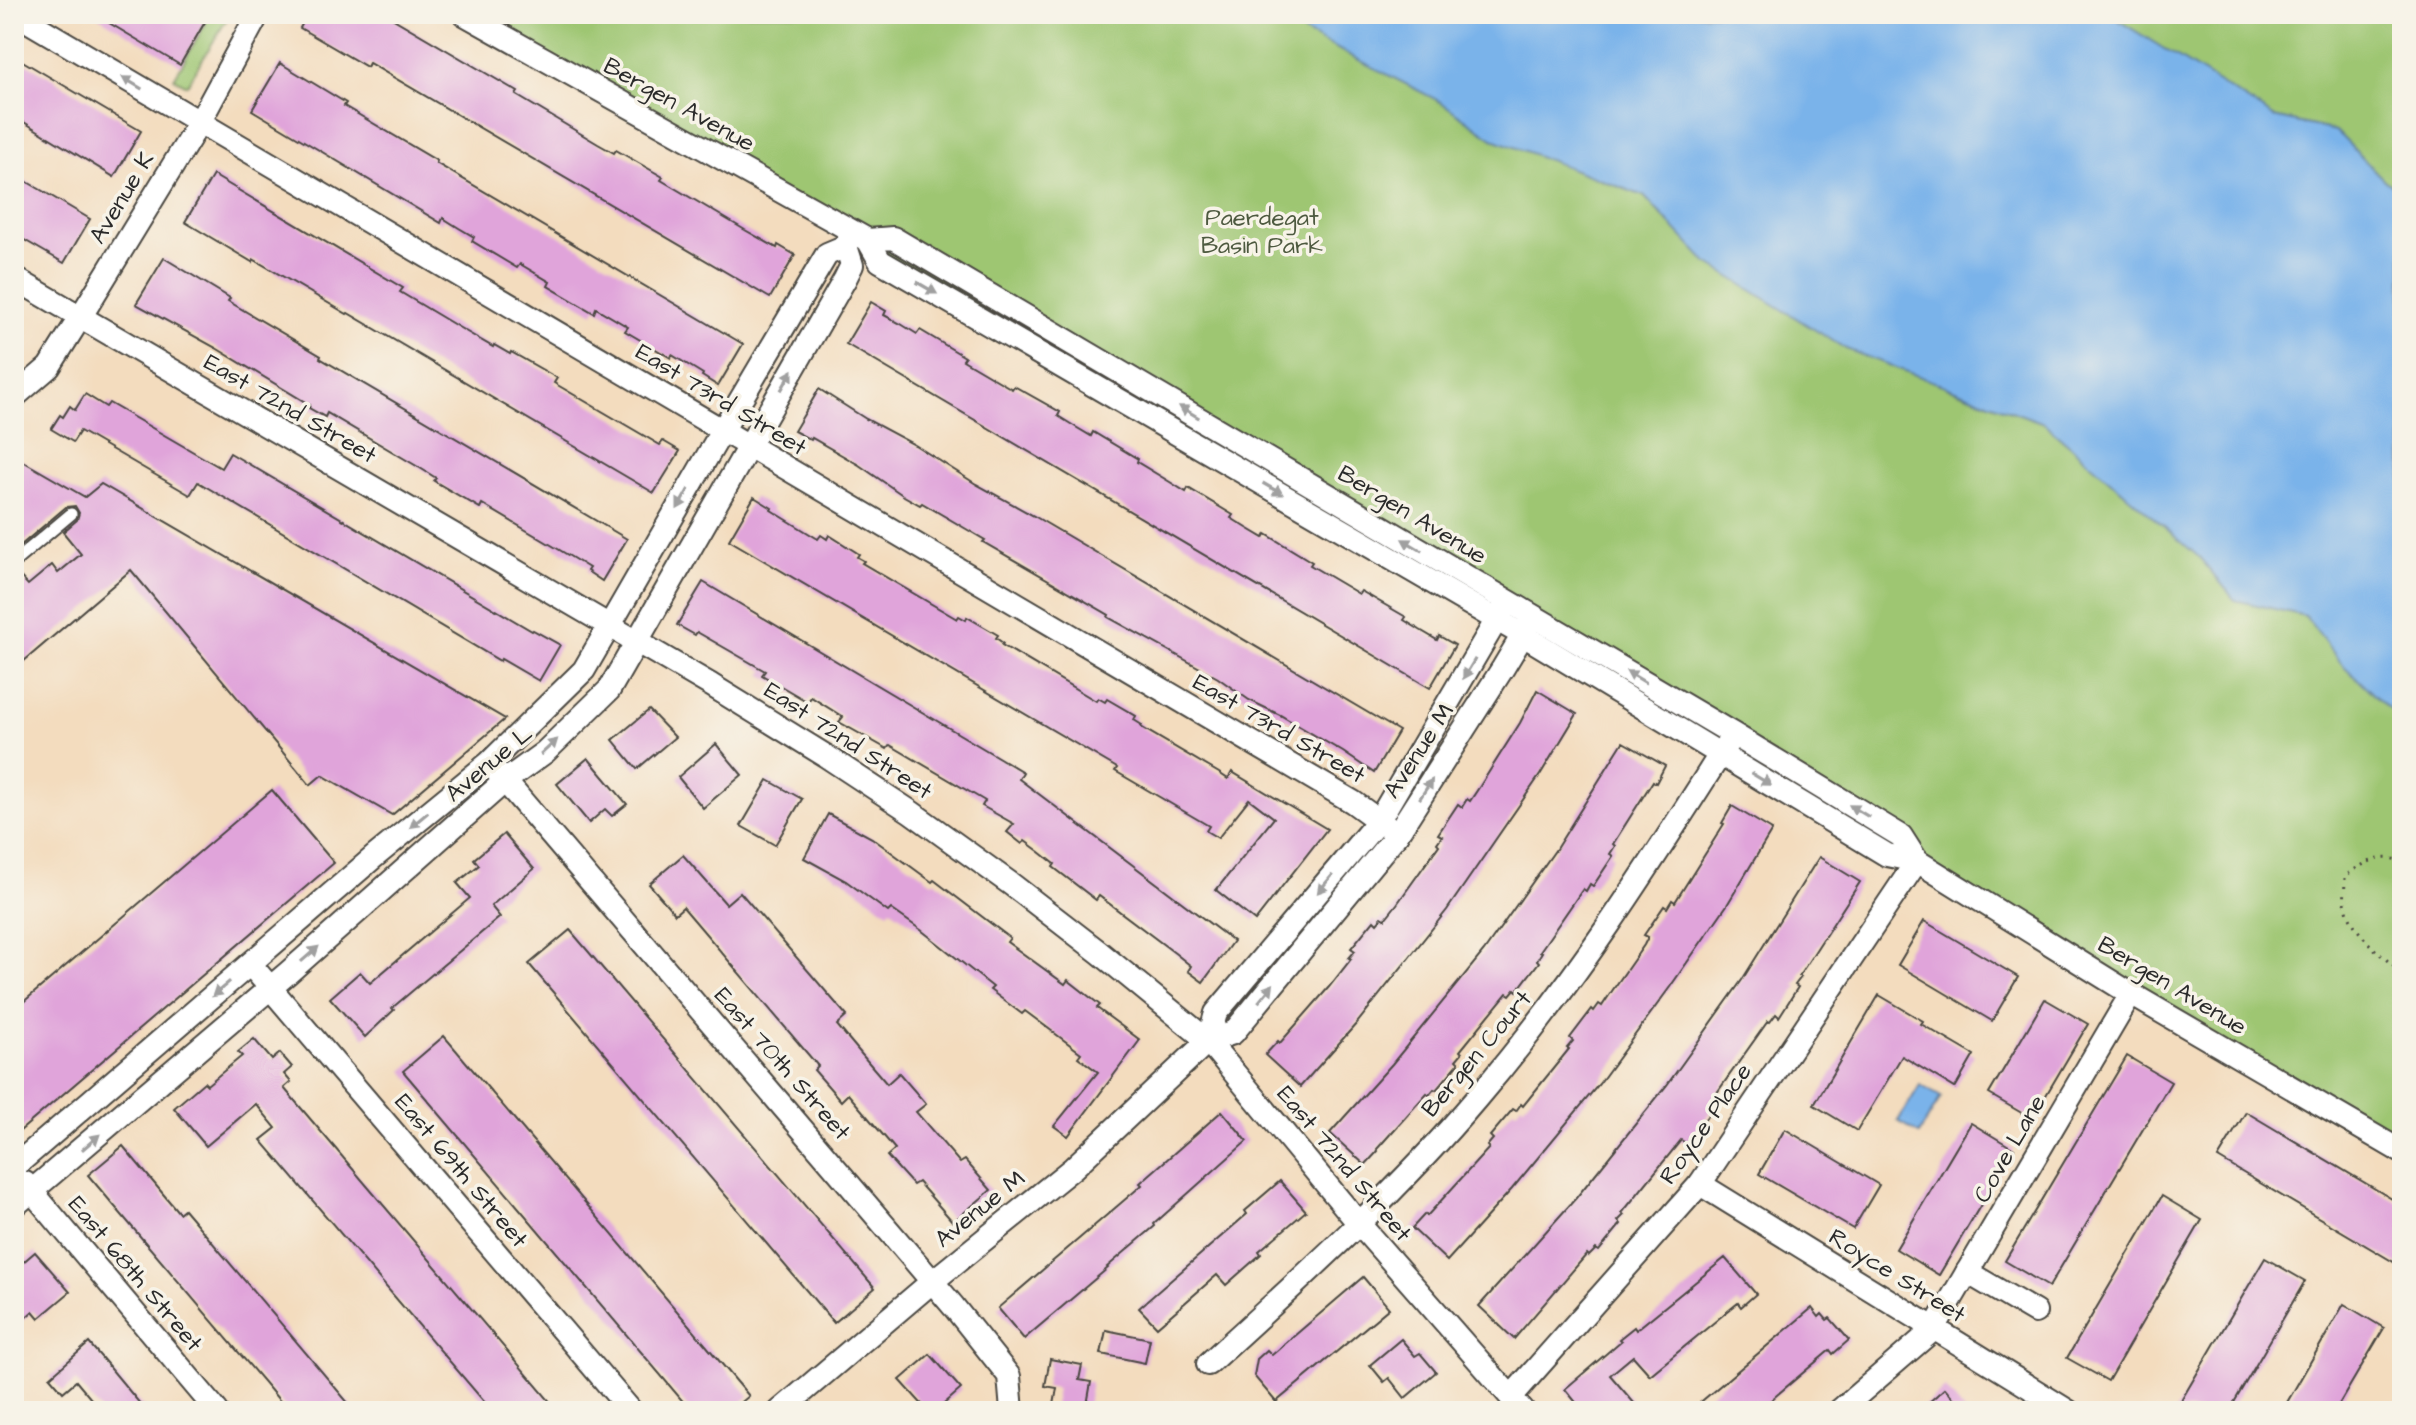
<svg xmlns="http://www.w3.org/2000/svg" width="2416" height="1425" font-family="'Architects Daughter',sans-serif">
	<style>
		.green { fill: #9ec672; stroke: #64784e; stroke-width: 2 }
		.water { fill: #7ab3ea; stroke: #526f8a; stroke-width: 2 }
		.building { fill: #e0a4da }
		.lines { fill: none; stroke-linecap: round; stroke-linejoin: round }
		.service-casing { stroke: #494641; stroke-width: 15 }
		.minor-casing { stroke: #494641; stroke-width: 26 }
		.path { stroke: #494641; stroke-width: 3; stroke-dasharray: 2 6; stroke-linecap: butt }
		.service { stroke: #fff; stroke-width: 11 }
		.minor { stroke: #fff; stroke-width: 22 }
		.oneway { fill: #a0a0a0 }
		.labels { text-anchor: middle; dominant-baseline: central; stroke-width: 7; stroke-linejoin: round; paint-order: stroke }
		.street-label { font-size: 24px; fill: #2b2b2b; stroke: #f7f3e8 }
		.park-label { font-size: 24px; fill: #4e5a40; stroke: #f7f3e8 }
	</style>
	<rect width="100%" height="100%" fill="#f7f3e8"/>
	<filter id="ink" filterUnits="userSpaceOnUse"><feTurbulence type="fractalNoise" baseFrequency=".0125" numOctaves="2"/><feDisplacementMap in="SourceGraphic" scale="16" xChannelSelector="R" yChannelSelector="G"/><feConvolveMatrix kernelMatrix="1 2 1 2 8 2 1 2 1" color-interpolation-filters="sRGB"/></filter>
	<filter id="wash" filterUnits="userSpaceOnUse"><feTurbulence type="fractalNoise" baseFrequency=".006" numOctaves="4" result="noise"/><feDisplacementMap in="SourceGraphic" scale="32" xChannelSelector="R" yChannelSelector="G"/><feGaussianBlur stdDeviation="1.8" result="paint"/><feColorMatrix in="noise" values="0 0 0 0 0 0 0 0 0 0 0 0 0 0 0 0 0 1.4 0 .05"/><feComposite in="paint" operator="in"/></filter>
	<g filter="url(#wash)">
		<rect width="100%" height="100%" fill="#f3dcbe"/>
		<g class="green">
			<polygon points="194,14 230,14 187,85 174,78 206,23"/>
			<polygon points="461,14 1321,14 1596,178 1644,196 1665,219 1947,387 2044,423 2124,492 2402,657 2402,1153"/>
			<polygon points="2074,14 2402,14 2402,209"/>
		</g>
		<g class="water">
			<polygon points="1269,14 2108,14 2274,117 2336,131 2385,181 2402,191 2402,713 2388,708 2342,664 2305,616 2235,600 2200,558 2044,423 1846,349 1706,262 1644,196 1493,139 1441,102"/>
			<polygon points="1920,1085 1941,1097 1919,1134 1898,1121"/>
		</g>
		<g id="blocks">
			<g class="building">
				<polygon points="94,14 191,14 205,22 180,65"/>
				<polygon points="308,14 385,14 518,92 516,95 598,144 614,153 616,150 663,177 661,180 745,230 777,248 778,245 795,255 770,298 369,63 367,67 300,28"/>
				<polygon points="14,56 141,131 114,177 14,116"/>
				<polygon points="280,63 346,103 344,106 437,161 436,163 743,344 718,386 702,376 703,374 672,355 671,358 625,331 628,327 596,308 594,313 548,286 550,282 520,264 517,268 472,241 474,237 459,228 443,218 441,223 252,110"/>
				<polygon points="14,174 90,219 64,263 14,234"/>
				<polygon points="213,175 403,288 400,292 460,328 493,347 494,345 510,354 511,352 557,378 554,383 660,445 663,441 680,451 654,493 348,313 347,314 253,259 252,262 185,222"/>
				<polygon points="164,258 230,298 228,301 321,356 320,358 627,539 602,581 587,571 589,568 558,549 482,504 480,508 434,481 436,478 420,468 327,413 325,417 309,408 310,405 216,348 136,304"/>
				<polygon points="871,302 886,311 884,315 901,324 917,334 920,330 965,357 963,360 1012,389 1014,386 1060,412 1058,416 1074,426 1091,436 1093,432 1138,459 1137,462 1170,482 1186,492 1188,488 1233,515 1231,518 1247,528 1264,538 1266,534 1312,562 1310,565 1359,594 1361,591 1406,617 1404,620 1420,630 1437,640 1439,636 1455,645 1430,688 846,344"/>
				<polygon points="819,389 866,419 915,445 976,484 1034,516 1399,731 1374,773 1343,752 1280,715 1249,700 1218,678 1108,617 1109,615 983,542 985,540 968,530 922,503 920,505 904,496 859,465 812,438 811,440 794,431"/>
				<polygon points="85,394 106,407 109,403 221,468 230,453 532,631 533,630 560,645 539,681 501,659 500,661 198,482 190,495 80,431 73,442 51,429 60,415 63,417 70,406 75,410"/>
				<polygon points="14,456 85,497 101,484 505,719 392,815 322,775 310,785 131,570 24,661 14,649 14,570 28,585 52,565 58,573 81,554 63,532 77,520 79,513 75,506 66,507 14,551"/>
				<polygon points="754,497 772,508 771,510 818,539 821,535 827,539 829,535 859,554 857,557 864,561 862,563 957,619 959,616 966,620 967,617 998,635 996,638 1003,643 1002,645 1096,701 1098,698 1105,702 1107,699 1136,716 1134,720 1142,725 1141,727 1219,773 1228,779 1232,772 1327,829 1255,921 1216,890 1274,818 1249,799 1218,838 1206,831 1209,826 1115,771 1117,768 729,540"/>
				<polygon points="703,582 1023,772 1019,779 1233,941 1203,982 1188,971 1191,966 1176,954 1099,896 1096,900 1053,867 1055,864 1040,852 1025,841 1022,844 1007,832 1014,824 982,806 985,801 890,745 887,749 839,722 843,717 811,697 808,702 762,675 765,671 697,632 695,635 677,625"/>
				<polygon points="1537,690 1577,714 1540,775 1447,910 1357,1023 1300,1087 1265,1055 1278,1041 1280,1043 1329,987 1351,959 1349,958 1355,951 1351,948 1374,920 1377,923 1382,917 1385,919 1397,904 1439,845 1437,843 1442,836 1438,834 1458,804 1462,807 1467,799 1470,801 1480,786 1520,723"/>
				<polygon points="649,710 675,737 637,769 613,740"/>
				<polygon points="1623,742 1665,766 1656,783 1653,781 1613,844 1615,846 1610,854 1613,856 1593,886 1590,884 1586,891 1583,889 1540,951 1542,952 1537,960 1539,962 1517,991 1515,989 1510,995 1507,993 1460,1051 1462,1053 1456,1060 1459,1063 1436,1090 1434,1089 1429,1095 1427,1093 1377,1149 1378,1151 1365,1165 1330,1133 1392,1064 1484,951 1556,849"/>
				<polygon points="716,744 742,775 703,808 678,777"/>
				<polygon points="588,758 627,804 612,816 605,809 589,823 557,784"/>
				<polygon points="768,780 802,799 775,845 741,826"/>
				<polygon points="272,790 334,863 14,1136 14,1010"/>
				<polygon points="1732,806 1772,830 1727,905 1670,987 1599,1084 1512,1189 1447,1261 1412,1228 1425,1214 1427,1216 1489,1148 1487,1146 1493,1139 1490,1136 1513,1109 1516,1111 1521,1104 1523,1106 1569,1049 1567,1048 1573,1041 1570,1038 1592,1009 1594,1011 1599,1004 1602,1006 1612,991 1644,945 1648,937 1644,935 1664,906 1667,908 1672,900 1675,902 1724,824 1722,823"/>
				<polygon points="828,814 872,838 932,882 934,880 1010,938 1007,942 1065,984 1068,980 1100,1005 1097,1008 1140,1040 1068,1136 1054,1126 1098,1072 1078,1057 1081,1053 1025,1011 1022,1014 990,990 993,987 921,930 891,909 888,912 846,881 804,858"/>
				<polygon points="504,834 534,869 491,906 500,917 392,1008 394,1010 365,1037 330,998 360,972 370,983 470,898 457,883 479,865 474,859"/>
				<polygon points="683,855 726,904 740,892 847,1016 837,1025 863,1056 887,1084 899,1073 926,1104 916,1112 960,1163 965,1160 991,1190 953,1222 918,1182 913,1185 887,1156 895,1149 848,1094 841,1101 814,1070 818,1066 683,907 675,914 649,884"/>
				<polygon points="1819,857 1860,882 1799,976 1801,977 1795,985 1798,987 1779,1017 1776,1014 1770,1022 1768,1021 1714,1097 1716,1098 1710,1106 1713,1108 1687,1144 1681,1140 1622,1213 1624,1215 1618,1221 1621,1224 1599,1251 1596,1249 1589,1256 1587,1254 1514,1339 1479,1306 1576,1198 1667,1085 1742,980"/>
				<polygon points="1924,921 2018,977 1992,1021 1898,965"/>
				<polygon points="570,930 875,1288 834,1323 529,964"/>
				<polygon points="1879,995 1923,1021 1921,1024 1974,1055 1955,1088 1902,1056 1857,1131 1814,1105"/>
				<polygon points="2045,999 2088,1024 2032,1119 1989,1094"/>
				<polygon points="444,1036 749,1396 731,1411 691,1411 403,1071"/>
				<polygon points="254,1039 272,1060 280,1053 292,1067 284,1074 291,1082 284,1088 558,1411 492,1411 261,1140 276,1128 256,1104 206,1146 174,1108 204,1082 207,1085 242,1056 238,1052"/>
				<polygon points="2127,1056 2171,1082 2049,1287 2005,1261"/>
				<polygon points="1222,1111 1247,1141 1154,1224 1155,1226 1107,1267 1108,1268 1024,1339 998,1308 1142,1185 1140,1183"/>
				<polygon points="2246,1112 2402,1205 2402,1267 2218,1158"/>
				<polygon points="1971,1123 2014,1149 1939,1275 1896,1249"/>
				<polygon points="1785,1129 1879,1185 1853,1229 1759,1174"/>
				<polygon points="123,1146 179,1213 184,1209 355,1411 289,1411 279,1400 88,1175"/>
				<polygon points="1280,1181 1306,1211 1259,1251 1261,1254 1226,1285 1217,1275 1157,1327 1139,1308 1247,1214 1245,1211"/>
				<polygon points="2162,1196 2202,1220 2108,1381 2067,1358"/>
				<polygon points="35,1252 70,1292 39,1318 33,1311 14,1328 14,1270"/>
				<polygon points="1725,1258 1756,1294 1741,1307 1738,1303 1723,1315 1650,1375 1633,1356 1610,1375 1641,1411 1583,1411 1565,1389 1621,1341 1619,1339 1634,1327 1636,1330"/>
				<polygon points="2265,1258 2305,1281 2229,1411 2175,1411"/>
				<polygon points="1363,1277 1389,1308 1276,1402 1254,1376 1257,1359 1267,1350 1272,1355"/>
				<polygon points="2344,1304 2384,1328 2335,1411 2282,1411"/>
				<polygon points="1812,1308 1819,1317 1822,1314 1827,1320 1830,1318 1849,1340 1833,1354 1830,1350 1758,1411 1690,1411"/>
				<polygon points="1106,1330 1150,1339 1145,1363 1101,1354"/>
				<polygon points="1401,1339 1415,1356 1420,1353 1436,1372 1405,1398 1389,1378 1384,1382 1370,1365"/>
				<polygon points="89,1343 112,1370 146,1411 101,1411 76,1381 63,1392 50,1377"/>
				<polygon points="930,1354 961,1389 936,1411 928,1411 900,1380"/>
				<polygon points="1050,1359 1082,1365 1079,1380 1091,1382 1086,1411 1057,1411 1058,1406 1054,1405 1057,1388 1045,1386"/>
				<polygon points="1945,1388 1964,1411 1919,1411"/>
			</g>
		</g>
	</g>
	<g filter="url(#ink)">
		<use href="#blocks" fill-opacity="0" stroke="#494641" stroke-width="2"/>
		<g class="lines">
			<defs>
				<polyline id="service" points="14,562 71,514"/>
				<g id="minor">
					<polyline points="16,14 1353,802 1397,834"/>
					<polyline points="464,14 868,240 880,261 1523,635 1887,855 1917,861 2131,994 2402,1152"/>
					<polyline points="868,240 893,238 1733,734 1901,836 1917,861"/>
					<polyline points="14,278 711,685 826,756 911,812 1011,884 1099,952 1208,1041 1360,1225 1523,1411"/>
					<polyline points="14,397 49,367 81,316 199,123 258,14"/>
					<polyline points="498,773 954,1307 1009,1376 1012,1411"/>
					<polyline points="250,964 631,1411"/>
					<polyline points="1208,1041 1216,1013 1379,820 1503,609"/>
					<polyline points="14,1167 374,857 489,763 584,670 722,431 827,254 846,246 852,236"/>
					<polyline points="25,1183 217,1411"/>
					<polyline points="1700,1184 2068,1411"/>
					<polyline points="14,1206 289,972 505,781 545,752 609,690 845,279 852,265 846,246"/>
					<polyline points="1967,1272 2035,1312"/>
					<path d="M1208,1364c93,-85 186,-168 268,-265 97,-113 173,-232 252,-357"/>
					<polyline points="1511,1397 1700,1184 1917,861"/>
					<polyline points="780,1411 933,1281 1073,1168 1208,1041 1233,1033 1397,834 1503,668 1530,623"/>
					<polyline points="1839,1411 1933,1330 2131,994"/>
				</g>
			</defs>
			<use href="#service" class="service-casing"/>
			<use href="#minor" class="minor-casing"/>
			<g class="path">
				<polyline points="196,15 197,14"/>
				<path d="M2402,862c-21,-10 -40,2 -57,14 0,8 -1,18 0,26 5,29 36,54 57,70"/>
			</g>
			<use href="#service" class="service"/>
			<use href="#minor" class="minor"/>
		</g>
		<defs><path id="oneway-solid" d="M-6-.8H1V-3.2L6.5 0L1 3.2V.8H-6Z" transform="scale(2)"/></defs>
		<g class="oneway">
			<use href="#oneway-solid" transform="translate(132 83) rotate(-149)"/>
			<use href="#oneway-solid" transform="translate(927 288) rotate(30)"/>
			<use href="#oneway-solid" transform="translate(787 380) rotate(-60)"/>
			<use href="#oneway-solid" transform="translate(1189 412) rotate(-149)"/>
			<use href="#oneway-solid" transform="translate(1273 489) rotate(30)"/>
			<use href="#oneway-solid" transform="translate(683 499) rotate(120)"/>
			<use href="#oneway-solid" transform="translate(1412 545) rotate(-149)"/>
			<use href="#oneway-solid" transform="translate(1469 669) rotate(121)"/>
			<use href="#oneway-solid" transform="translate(1636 677) rotate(-149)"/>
			<use href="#oneway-solid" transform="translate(549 747) rotate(-43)"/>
			<use href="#oneway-solid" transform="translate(1761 779) rotate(31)"/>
			<use href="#oneway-solid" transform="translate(1426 789) rotate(-57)"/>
			<use href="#oneway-solid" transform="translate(1859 811) rotate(-149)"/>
			<use href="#oneway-solid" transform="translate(419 820) rotate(140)"/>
			<use href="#oneway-solid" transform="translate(1325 884) rotate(130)"/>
			<use href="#oneway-solid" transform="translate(310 954) rotate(-41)"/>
			<use href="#oneway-solid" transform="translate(221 989) rotate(139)"/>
			<use href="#oneway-solid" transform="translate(1266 993) rotate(-51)"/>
			<use href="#oneway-solid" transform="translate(91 1142) rotate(-41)"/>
		</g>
	</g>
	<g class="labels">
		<g class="street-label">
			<text transform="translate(679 105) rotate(29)">Bergen Avenue</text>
			<text transform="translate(122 198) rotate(-59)">Avenue K</text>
			<text transform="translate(721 400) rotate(31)">East 73rd Street</text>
			<text transform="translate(290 409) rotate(30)">East 72nd Street</text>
			<text transform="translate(1412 515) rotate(31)">Bergen Avenue</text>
			<text transform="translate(1279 729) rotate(30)">East 73rd Street</text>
			<text transform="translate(848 741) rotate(33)">East 72nd Street</text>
			<text transform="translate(1419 751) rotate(-57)">Avenue M</text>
			<text transform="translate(489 764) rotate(-40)">Avenue L</text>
			<text transform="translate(2172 986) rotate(31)">Bergen Avenue</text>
			<text transform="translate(1477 1054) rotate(-50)">Bergen Court</text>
			<text transform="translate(782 1064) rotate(49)">East 70th Street</text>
			<text transform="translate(1706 1124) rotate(-55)">Royce Place</text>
			<text transform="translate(2010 1149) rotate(-60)">Cove Lane</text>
			<text transform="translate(1344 1164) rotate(50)">East 72nd Street</text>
			<text transform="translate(461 1171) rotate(50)">East 69th Street</text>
			<text transform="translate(980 1209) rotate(-39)">Avenue M</text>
			<text transform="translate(135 1274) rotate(50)">East 68th Street</text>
			<text transform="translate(1897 1276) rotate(32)">Royce Street</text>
		</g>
		<g class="park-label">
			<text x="1262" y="218">Paerdegat<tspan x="1262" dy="28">Basin Park</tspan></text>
		</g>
	</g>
	<rect width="2416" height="1425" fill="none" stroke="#f7f3e8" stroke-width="48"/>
</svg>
